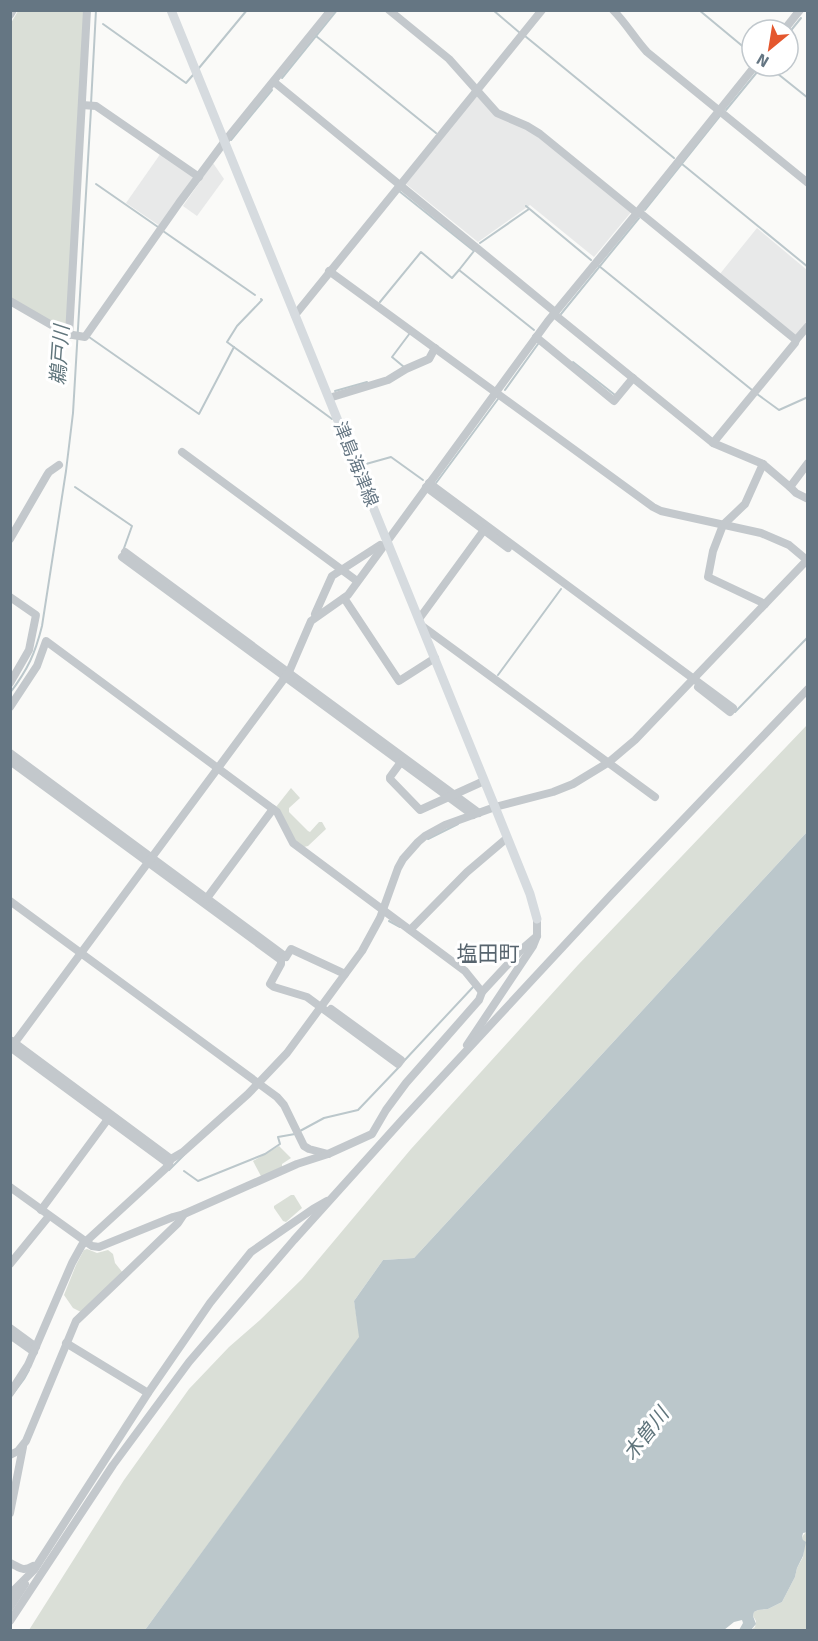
<svg xmlns="http://www.w3.org/2000/svg" width="818" height="1641" font-family="Signika,'Noto Sans JP',sans-serif">
	<style>
		.built { fill: #e8e9e9 }
		.green { fill: #dadfd7 }
		.water { fill: #bbc7cb }
		.lines { fill: none; stroke-linecap: round; stroke-linejoin: round }
		.stream { stroke: #bbc7cb; stroke-width: 2 }
		.minor { stroke: #c3c8cc; stroke-width: 8 }
		.major { stroke: #d6dbdf; stroke-width: 9 }
		.labels { text-anchor: middle; dominant-baseline: central; stroke-width: 6; stroke-linejoin: round; paint-order: stroke }
		.street-label { font-size: 18px; fill: #657683; stroke: #fff }
		.water-label { font-size: 20px; font-style: italic; fill: #60757c; stroke: #fff }
		.quarter-label { font-size: 21px; fill: #57646e; stroke: #fff }
	</style>
	<rect width="100%" height="100%" fill="#fafaf8"/>
	<g class="built">
		<polygon points="477,95 498,117 526,127 632,211 594,257 530,205 478,242 406,184"/>
		<polygon points="161,153 195,177 160,226 126,203"/>
		<polygon points="213,163 224,179 197,216 183,206"/>
		<polygon points="757,228 807,270 807,321 795,336 719,275"/>
	</g>
	<g class="green">
		<polygon points="18,11 85,11 68,325 63,329 11,299 11,23"/>
		<polygon points="807,725 807,832 414,1258 383,1260 354,1301 360,1337 145,1630 29,1630 124,1480 189,1389 229,1347 260,1320 302,1279 411,1149 578,965"/>
		<polygon points="291,788 300,798 289,808 289,812 308,831 310,832 319,822 322,822 326,829 308,846 304,847 294,841 276,807"/>
		<polygon points="279,1146 291,1158 282,1164 282,1169 262,1178 253,1161"/>
		<polygon points="291,1195 294,1195 302,1208 286,1222 283,1221 274,1208 274,1206"/>
		<polygon points="87,1249 97,1253 108,1250 113,1254 115,1263 123,1273 81,1312 73,1308 64,1295 76,1265 84,1250"/>
		<polygon points="806,1532 807,1532 807,1630 751,1630 755,1627 756,1621 753,1616 754,1612 758,1610 768,1609 782,1602 795,1577 797,1568 803,1557 804,1547 802,1537"/>
	</g>
	<polygon class="water" points="807,832 808,1532 803,1533 802,1537 803,1540 806,1542 803,1556 797,1568 795,1577 782,1602 768,1609 758,1610 754,1612 753,1616 756,1624 751,1630 739,1630 743,1623 742,1620 734,1622 724,1630 145,1630 359,1337 354,1301 383,1260 414,1258"/>
	<g class="lines">
		<g class="stream">
			<polyline points="493,10 520,33"/>
			<polyline points="699,10 752,54"/>
			<polyline points="103,24 186,83 193,75"/>
			<polyline points="788,34 801,18"/>
			<polyline points="316,36 436,133"/>
			<polyline points="525,36 674,158"/>
			<polyline points="768,66 808,98"/>
			<polyline points="199,68 247,10"/>
			<polyline points="282,78 337,10"/>
			<polyline points="91,104 96,10"/>
			<polyline points="726,110 762,66"/>
			<polyline points="231,140 272,90"/>
			<polyline points="682,164 808,267"/>
			<polyline points="96,184 158,227"/>
			<polyline points="399,191 474,251 459,270"/>
			<polyline points="526,206 591,260"/>
			<polyline points="645,210 720,116"/>
			<polyline points="163,231 255,295"/>
			<polyline points="480,243 529,209"/>
			<polyline points="599,266 752,390"/>
			<polyline points="261,299 262,300 237,326 227,342 332,419"/>
			<polyline points="380,302 421,252 452,278 459,270 534,330"/>
			<polyline points="561,314 639,218"/>
			<polyline points="89,337 199,414 234,347"/>
			<polyline points="573,362 615,395"/>
			<polyline points="403,367 404,367 392,357 410,333 408,332"/>
			<polyline points="505,390 538,344"/>
			<polyline points="335,391 367,382"/>
			<polyline points="757,394 779,410 808,397"/>
			<polyline points="366,464 391,457 423,480"/>
			<polyline points="436,483 498,399"/>
			<polyline points="75,487 132,526 123,551"/>
			<polyline points="498,675 561,589"/>
			<path d="M10,693c18,-24 25,-39 32,-67l24,-155 7,-58 18,-304"/>
			<polyline points="733,710 735,712 808,637"/>
			<polyline points="428,839 458,824"/>
			<polyline points="389,921 400,927"/>
			<polyline points="403,1062 474,986 473,985"/>
			<polyline points="300,1131 324,1118 358,1110 400,1066"/>
			<polyline points="169,1170 184,1155"/>
			<polyline points="184,1171 198,1181 265,1154 280,1144 278,1137 295,1134"/>
			<polyline points="10,1398 24,1379 29,1370"/>
		</g>
		<g class="minor">
			<polyline points="389,10 449,59 497,113 527,126 540,134 637,213"/>
			<path d="M613,10c13,13 22,29 34,42l161,131"/>
			<polyline points="10,15 13,10"/>
			<polyline points="784,30 800,10"/>
			<polyline points="274,82 555,312"/>
			<polyline points="82,105 96,106 199,177"/>
			<polyline points="639,212 796,340 808,326"/>
			<polyline points="329,271 653,507 661,511 761,533 789,545 808,561"/>
			<polyline points="10,301 67,334 85,337 179,203 225,141 331,10"/>
			<polyline points="554,314 713,443 763,464 790,487 808,463"/>
			<polyline points="295,315 542,10"/>
			<polyline points="69,335 87,10"/>
			<polyline points="536,337 614,401 633,378"/>
			<polyline points="329,398 388,380 406,369 429,359 435,348"/>
			<polyline points="713,443 795,343 796,340"/>
			<polyline points="182,452 357,581"/>
			<polyline points="763,464 745,504 723,525 713,551 708,577 765,604"/>
			<polyline points="429,483 733,708 730,712 698,687 700,684"/>
			<polyline points="426,487 508,548"/>
			<polyline points="790,487 796,493 808,499"/>
			<polyline points="10,539 47,475 49,472 59,465"/>
			<polyline points="125,552 479,813"/>
			<polyline points="122,557 473,815"/>
			<polyline points="10,597 36,615 29,650 10,683"/>
			<polyline points="344,598 399,681 435,658"/>
			<polyline points="315,614 332,576 380,545"/>
			<polyline points="419,619 484,530"/>
			<polyline points="422,626 655,797"/>
			<polyline points="10,707 37,666 46,641 273,809 277,812 293,843 465,971 482,992"/>
			<polyline points="10,753 286,957 291,949 345,974"/>
			<polyline points="10,761 281,960 281,964 270,984 274,987 307,997 398,1064 401,1060 331,1009 328,1012"/>
			<polyline points="401,762 390,777 390,779 420,810 484,781"/>
			<polyline points="207,898 273,809"/>
			<polyline points="10,901 277,1097 284,1105 304,1146 309,1149 328,1154"/>
			<polyline points="410,930 467,872 507,838"/>
			<polyline points="12,1041 171,1159"/>
			<polyline points="467,1045 533,946 537,936 537,919"/>
			<polyline points="10,1047 169,1164"/>
			<polyline points="10,1049 289,672 311,621 348,595 548,321 637,213 755,66"/>
			<polyline points="10,1187 92,1246 99,1247 173,1217 184,1214 297,1164 328,1154 372,1134 386,1110 406,1083 479,1000 482,992 522,949 537,936"/>
			<polyline points="41,1210 108,1119"/>
			<polyline points="10,1264 49,1216"/>
			<polyline points="10,1328 36,1347"/>
			<polyline points="10,1335 34,1352"/>
			<polyline points="66,1343 148,1393"/>
			<polyline points="10,1393 28,1365 72,1263 82,1245 166,1168 171,1159 183,1152 248,1094 287,1053 362,951 380,918 398,868 403,859 418,842 425,836 445,825 495,807 553,792 573,784 609,762 635,740 808,559"/>
			<polyline points="10,1455 18,1451 26,1441 76,1321 121,1278 178,1223 184,1214"/>
			<polyline points="10,1513 23,1447"/>
			<path d="M10,1563c11,5 12,9 23,3"/>
			<polyline points="10,1594 34,1570 148,1393 210,1303 251,1252 313,1209 327,1201"/>
			<polyline points="10,1607 25,1584"/>
			<polyline points="10,1621 113,1465 189,1362 294,1240 403,1119 611,895 808,689"/>
		</g>
		<polyline class="major" points="171,10 495,807 530,894 537,919"/>
	</g>
	<g class="labels">
		<g class="street-label">
			<text transform="translate(356 464) rotate(68)">津島海津線</text>
		</g>
		<g class="water-label">
			<text transform="translate(60 355) rotate(-86)">鵜戸川</text>
			<text transform="translate(646 1434) rotate(-52)">木曽川</text>
		</g>
		<g class="quarter-label">
			<text x="488" y="954">塩田町</text>
		</g>
	</g>
	<rect width="818" height="1641" fill="none" stroke="#657683" stroke-width="24"/>
	<g transform="translate(770 48) rotate(210)"><circle r="28" fill="#ffffff" stroke="#c1c8cd" stroke-width="1.5"/>
	<path d="M0-4.5L10 22L0 15L-10 22Z" fill="#e4572e"/>
	<text y="-9" font-size="16" font-weight="bold" text-anchor="middle" fill="#657683">N</text>
	</g>
</svg>
